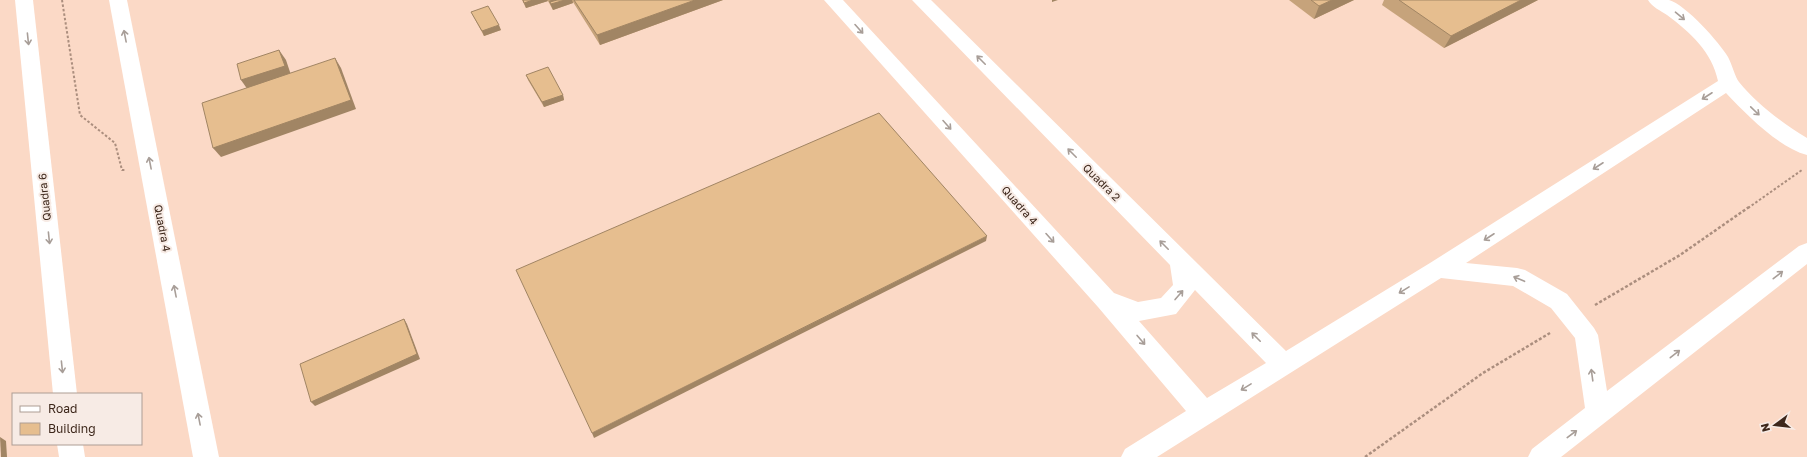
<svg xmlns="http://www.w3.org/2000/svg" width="1807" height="457" font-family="'Golos Text',sans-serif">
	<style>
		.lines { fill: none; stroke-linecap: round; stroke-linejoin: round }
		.path-far1 { stroke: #ab8e7e; stroke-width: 2; stroke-dasharray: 2.5 2; stroke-linecap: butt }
		.path { stroke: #ab8e7e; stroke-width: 2.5; stroke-dasharray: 3 2; stroke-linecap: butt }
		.minor { fill: #fff; fill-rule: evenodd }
		.wall { fill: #c6a37b }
		.shaded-wall { fill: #a18564 }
		.building { fill: #e6be8f; stroke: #a18564 }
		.oneway { stroke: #a89e98 }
		.labels { text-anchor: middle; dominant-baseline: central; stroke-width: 4; stroke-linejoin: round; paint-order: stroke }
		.street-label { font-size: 11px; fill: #3d271b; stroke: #f7ebe5 }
	</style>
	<rect width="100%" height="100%" fill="#fbd9c6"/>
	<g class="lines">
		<g class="path-far1">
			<polyline points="62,0 80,115 115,143 122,170 125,170"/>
			<polyline points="1748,208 1802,170"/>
		</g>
		<g class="path">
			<polyline points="1595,305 1680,255 1749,207"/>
			<polyline points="1365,457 1483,373 1550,333"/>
		</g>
		<g class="minor">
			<polygon points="15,0 33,0 77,394 53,394"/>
			<polygon points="109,0 127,0 219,457 193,457"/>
			<path d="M824,0h19l271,293 24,9 23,-4 12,-13 -3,-20 -258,-265h19l355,351 144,-88 288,-182c-6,-29 -28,-49 -51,-66 -6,-4 -15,-8 -19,-15 6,0 15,0 21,0 16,4 51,43 59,57 4,7 7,20 11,25 18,22 43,41 68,56v17c-29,-8 -60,-40 -81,-62l-260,170 51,5 8,2 42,24 27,34 4,7 9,56 192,-145 8,-3v21l-246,193h-33l4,-8 53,-41 -10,-70 -24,-30 -38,-22 -72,-8 -284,179h-36l4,-8 61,-38 -88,-104zM1195,290l71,73 -59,35 -68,-77 37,-7z"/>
			<polygon points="57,444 83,444 85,457 59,457"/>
		</g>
	</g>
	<g class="wall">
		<polygon points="522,0 723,0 600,45 573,2 573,3 553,10 548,1 526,8"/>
		<polygon points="1289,0 1354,0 1314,19"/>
		<polygon points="1384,0 1538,0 1444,48 1382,5"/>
		<polygon points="471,12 501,30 484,36"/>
		<polygon points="526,75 563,95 564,100 544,107 528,80"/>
	</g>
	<g class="shaded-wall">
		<polygon points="533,0 547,0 548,1 526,8 524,3"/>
		<polygon points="551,0 572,0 573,3 553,10 549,1"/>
		<polygon points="695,0 723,0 600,45 597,35"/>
		<polygon points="1052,0 1058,0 1052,2"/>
		<polygon points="1332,0 1354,0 1314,19 1319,6"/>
		<polygon points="1521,0 1538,0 1444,48 1451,36"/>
		<polygon points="499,25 501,30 484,36 482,31"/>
		<polygon points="279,50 286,60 291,75 248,90 241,80"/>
		<polygon points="335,58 341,68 356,109 221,157 213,148"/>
		<polygon points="563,95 564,100 544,107 542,102"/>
		<polygon points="987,236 986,241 594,438 592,433"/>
		<polygon points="404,319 407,324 420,359 315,406 311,402"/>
		<polygon points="0,437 6,441 7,457 1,457"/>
	</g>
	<g class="building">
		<polygon points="523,0 533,0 524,3"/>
		<polygon points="557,0 565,0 551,4 550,2"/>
		<polygon points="574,0 695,0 597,35"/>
		<polygon points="1311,0 1332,0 1319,6"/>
		<polygon points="1399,0 1521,0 1451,36"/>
		<polygon points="488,6 499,25 482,31 471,12"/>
		<polygon points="279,50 285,66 241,80 237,64"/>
		<polygon points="335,58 351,100 213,148 202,103"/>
		<polygon points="548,67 563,95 542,102 526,75"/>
		<polygon points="879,113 987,236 592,433 516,270"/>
		<polygon points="404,319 417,354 311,402 300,364"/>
	</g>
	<defs><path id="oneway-shaft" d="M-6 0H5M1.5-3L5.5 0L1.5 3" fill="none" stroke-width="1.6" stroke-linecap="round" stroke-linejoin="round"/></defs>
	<g class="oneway">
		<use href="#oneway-shaft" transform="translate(1680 16) rotate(40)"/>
		<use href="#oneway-shaft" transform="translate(859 29) rotate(48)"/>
		<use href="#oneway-shaft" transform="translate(125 36) rotate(-101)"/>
		<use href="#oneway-shaft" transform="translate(28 39) rotate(84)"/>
		<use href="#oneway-shaft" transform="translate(981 60) rotate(-135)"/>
		<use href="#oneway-shaft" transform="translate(1707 96) rotate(147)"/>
		<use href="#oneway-shaft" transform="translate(1755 111) rotate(44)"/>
		<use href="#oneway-shaft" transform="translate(947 125) rotate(48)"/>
		<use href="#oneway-shaft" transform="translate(1072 153) rotate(-135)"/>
		<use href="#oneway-shaft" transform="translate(150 163) rotate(-101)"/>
		<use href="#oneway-shaft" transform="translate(1598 166) rotate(147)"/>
		<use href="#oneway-shaft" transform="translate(1489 237) rotate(147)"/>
		<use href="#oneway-shaft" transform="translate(49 238) rotate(84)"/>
		<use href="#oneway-shaft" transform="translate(1050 238) rotate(48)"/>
		<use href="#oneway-shaft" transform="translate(1164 245) rotate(-135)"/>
		<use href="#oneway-shaft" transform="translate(1778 275) rotate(-38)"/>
		<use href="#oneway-shaft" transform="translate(1519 279) rotate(-157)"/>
		<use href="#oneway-shaft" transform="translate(1404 290) rotate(148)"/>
		<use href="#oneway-shaft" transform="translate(175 291) rotate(-101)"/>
		<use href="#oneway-shaft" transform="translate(1179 295) rotate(-49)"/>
		<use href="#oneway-shaft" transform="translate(1256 337) rotate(-135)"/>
		<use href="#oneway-shaft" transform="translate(1141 340) rotate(49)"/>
		<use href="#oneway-shaft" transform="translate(1675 354) rotate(-38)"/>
		<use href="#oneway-shaft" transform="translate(62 367) rotate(84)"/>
		<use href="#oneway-shaft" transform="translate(1592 375) rotate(-98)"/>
		<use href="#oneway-shaft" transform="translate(1246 387) rotate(148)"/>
		<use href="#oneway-shaft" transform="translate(199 419) rotate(-101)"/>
		<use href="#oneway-shaft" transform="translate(1572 434) rotate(-37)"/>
	</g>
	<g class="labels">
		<g class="street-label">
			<text transform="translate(1102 182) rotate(45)">Quadra 2</text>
			<text transform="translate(44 197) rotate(-96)">Quadra 6</text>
			<text transform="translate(1020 205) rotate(48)">Quadra 4</text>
			<text transform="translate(163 228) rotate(79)">Quadra 4</text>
		</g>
	</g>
	<rect x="12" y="393" width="130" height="52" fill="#f7ebe5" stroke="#ad9d94"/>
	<rect x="20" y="406" width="20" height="6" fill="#ffffff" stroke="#ad9d94"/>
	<text x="48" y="413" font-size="12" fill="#3d271b">Road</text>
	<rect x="20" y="423" width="20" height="12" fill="#e6be8f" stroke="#ad9d94"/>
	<text x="48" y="433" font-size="12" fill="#3d271b">Building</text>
	<g transform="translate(1775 425) rotate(255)" stroke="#f7ebe5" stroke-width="3" paint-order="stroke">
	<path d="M0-3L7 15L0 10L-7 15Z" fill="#3d271b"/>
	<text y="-6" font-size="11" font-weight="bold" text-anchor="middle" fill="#3d271b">N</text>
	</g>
</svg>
